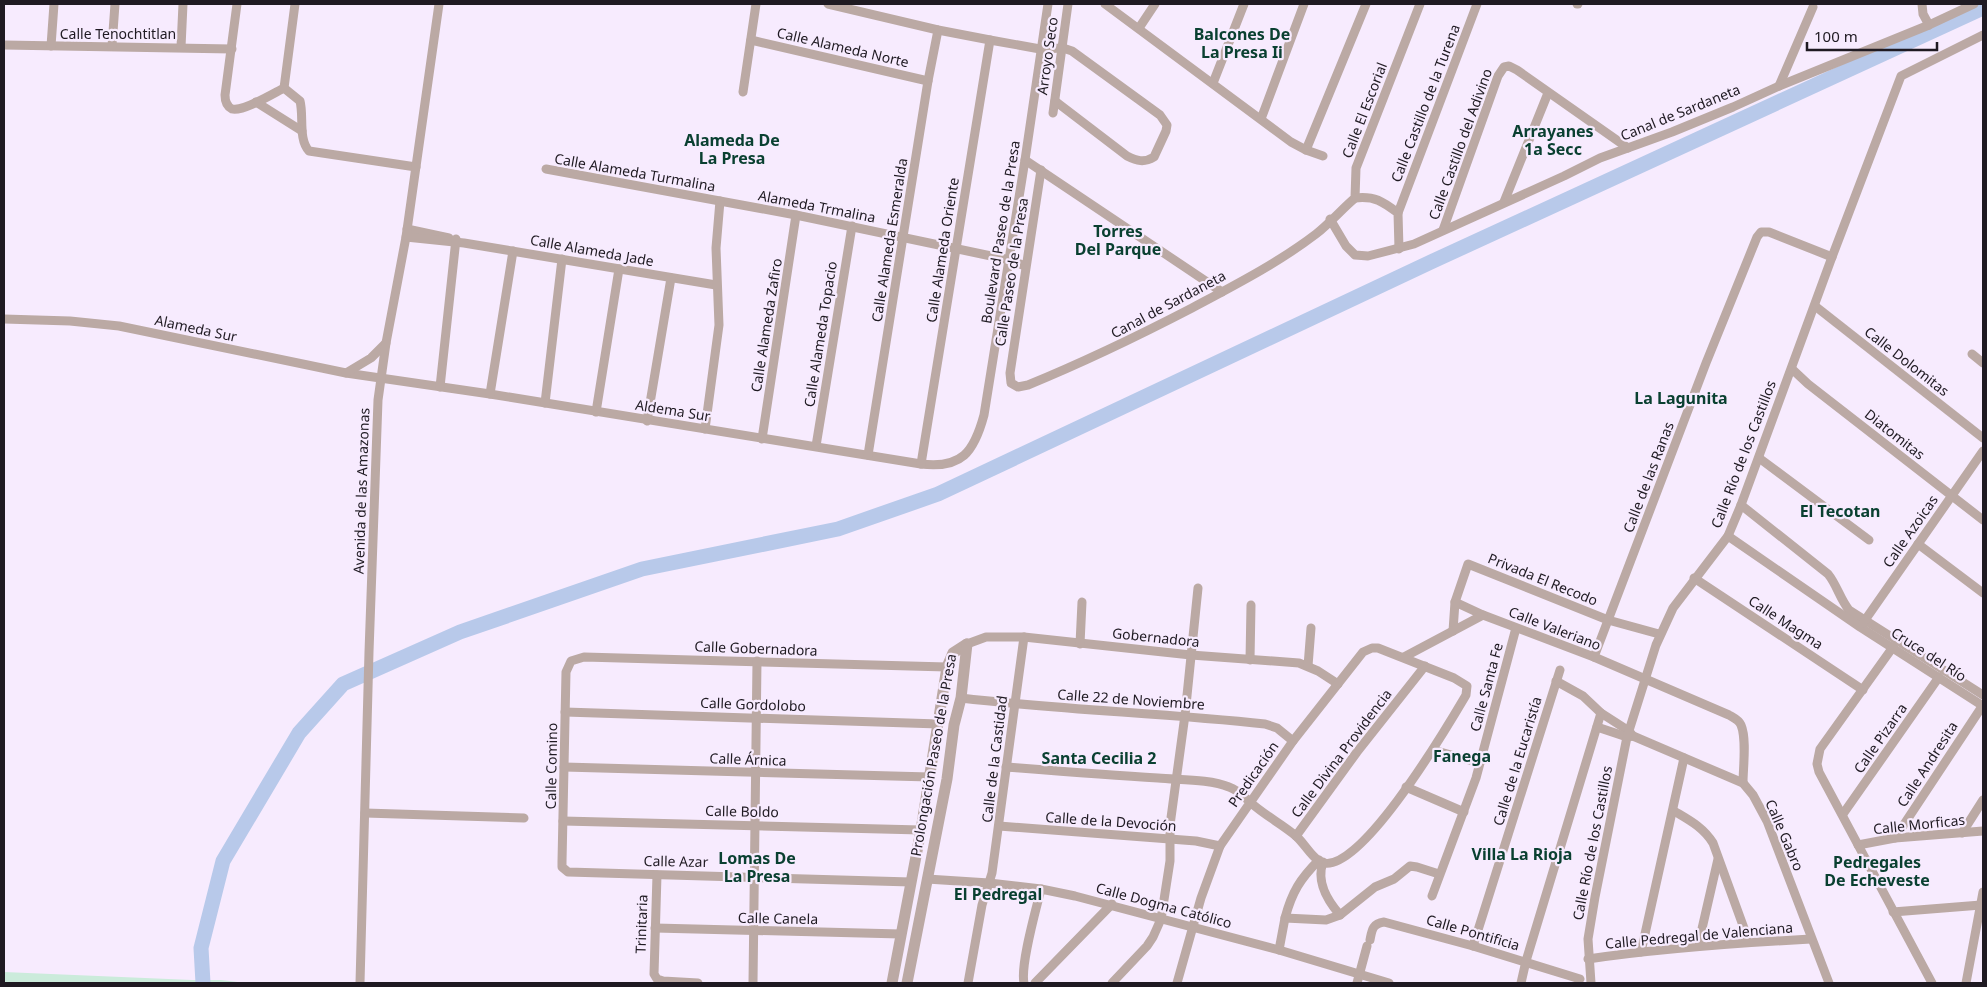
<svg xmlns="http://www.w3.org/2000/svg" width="1987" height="987" font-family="'Noto Sans',sans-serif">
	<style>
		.park { fill: #cbebdb }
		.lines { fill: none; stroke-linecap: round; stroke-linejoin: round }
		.river { stroke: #b8c9ea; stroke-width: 15 }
		.minor { stroke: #bba9a4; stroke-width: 9 }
		.tertiary { stroke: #bba9a4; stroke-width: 11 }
		.labels { text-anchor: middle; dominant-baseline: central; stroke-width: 4.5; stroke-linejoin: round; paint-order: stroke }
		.street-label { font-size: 14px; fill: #1f1a22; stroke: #f7ebfe }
		.quarter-label { font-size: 16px; font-weight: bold; fill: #0a4031; stroke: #f7ebfe }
	</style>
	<rect width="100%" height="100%" fill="#f7ebfe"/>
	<polygon class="park" points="4,972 192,980 221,980 246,983 4,983"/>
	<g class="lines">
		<polyline class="river" points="203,983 201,948 223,861 299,733 343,684 460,632 642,569 838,529 938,494 1433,261 1983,8"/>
		<g class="minor">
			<path d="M237,4l-12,91c0,6 1,11 7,14 11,3 42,-16 52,-21l11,-84"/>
			<path d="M828,4l110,26 52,10 50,9 23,-1 9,3 88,64 7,10 -1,6 -12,26c-10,6 -17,4 -27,-1l-72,-55"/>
			<polyline points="1105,4 1291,142 1306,150 1323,156"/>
			<polyline points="1577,4 1578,4"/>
			<polyline points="1922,4 1923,14 1929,25"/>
			<polyline points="1139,28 1155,4"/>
			<polyline points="751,40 928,81"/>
			<polyline points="4,45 232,49"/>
			<polyline points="51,46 54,4"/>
			<polyline points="112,46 115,4"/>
			<polyline points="181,47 183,4"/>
			<polyline points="1213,83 1244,4"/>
			<polyline points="1779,86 1813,7"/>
			<path d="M284,88l16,13c4,15 -2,38 9,50l107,16"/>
			<polyline points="743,92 756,4"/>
			<polyline points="256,102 302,131"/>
			<polyline points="1053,113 1068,4"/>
			<polyline points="1261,119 1304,4"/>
			<polyline points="1306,150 1366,4"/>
			<polyline points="1025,160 1222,292"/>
			<polyline points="546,169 796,215 1010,260 1025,266"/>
			<path d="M1041,170l-31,203 1,10 7,4 10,-2c56,-23 110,-49 164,-77 43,-23 86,-45 124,-74 14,-11 26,-25 39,-36l1,-30 64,-164"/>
			<path d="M1355,198c20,-2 27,3 43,15l1,36"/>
			<polyline points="1504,202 1548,93"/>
			<polyline points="1398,213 1477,4"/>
			<polyline points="1330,219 1346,246 1355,255 1368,256 1414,244 1564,176 1600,158 1672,132 1733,107 1779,86 1929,25 1974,4"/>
			<polyline points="407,229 449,238"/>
			<polyline points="1443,230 1498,76 1504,67 1509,66 1517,70 1628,148"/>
			<polyline points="406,237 464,243 716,285"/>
			<polyline points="1815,306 1983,438"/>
			<path d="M4,319l66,2 49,5 227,47 144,21 431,70c41,5 53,-12 63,-49l41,-255 23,-156"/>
			<polyline points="1972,354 1983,363"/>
			<polyline points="1792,369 1808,384 1983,520"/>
			<polyline points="346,373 371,358 386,343"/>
			<polyline points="440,387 456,239"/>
			<polyline points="490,394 513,251"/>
			<polyline points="545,403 562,259"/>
			<polyline points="596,412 619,269"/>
			<polyline points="647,421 671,278"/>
			<polyline points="705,429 719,325 716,248 720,201"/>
			<polyline points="762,439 796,215"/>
			<polyline points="816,446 852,226"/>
			<polyline points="868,455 928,81 938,30"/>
			<polyline points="1759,458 1869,540"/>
			<polyline points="921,464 990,40"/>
			<path d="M1741,505l87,69c9,11 12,25 21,36l134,85"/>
			<polyline points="1728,536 1860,627 1983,706"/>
			<polyline points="1918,544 1983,593"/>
			<polyline points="1694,578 1863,690"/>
			<path d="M1455,602l28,13 111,42 135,58c5,3 10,5 12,10 6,14 2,43 2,58"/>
			<polyline points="1863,623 1983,451"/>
			<polyline points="1453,631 1455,602 1468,564 1608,620 1659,634"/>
			<polyline points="967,644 986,637 1024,637 1191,655 1299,663 1318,671 1338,684"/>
			<polyline points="1080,644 1082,602"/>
			<polyline points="1893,647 1820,749 1817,764 1819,772 1932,983"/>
			<polyline points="1404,657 1483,615"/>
			<polyline points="1594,657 1706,363 1757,237 1761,232 1769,232 1832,257"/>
			<polyline points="1250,660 1251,605"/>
			<polyline points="1308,666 1311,628"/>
			<polyline points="1556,681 1583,696 1601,713 1629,731 1633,736 1743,783 1753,795 1767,821 1829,983"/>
			<path d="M961,698c101,12 203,15 304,26l12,4 16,13"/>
			<polyline points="565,712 939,724"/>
			<polyline points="1597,727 1627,737 1633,736"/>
			<polyline points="1433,750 1480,763"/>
			<polyline points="564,767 930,777"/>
			<path d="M1006,767c51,4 101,8 152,11 21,2 52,1 71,9 9,3 14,9 21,15 14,13 32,22 46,34 8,7 14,19 23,25 36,24 131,-139 147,-166l1,-9 -13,-8 -76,-30h-6l-9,4 -70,89 -73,105 -19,52 -24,85"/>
			<polyline points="1406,787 1464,812"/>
			<path d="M1674,811c15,9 29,16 39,32l36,99"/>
			<polyline points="365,813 524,818"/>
			<polyline points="1843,814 1939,677"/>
			<polyline points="563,821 921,830"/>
			<polyline points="999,826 1196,841 1220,846"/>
			<polyline points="1962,833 1983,800"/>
			<polyline points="1296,836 1357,752 1425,666"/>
			<polyline points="1895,838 1983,705"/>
			<polyline points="1858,845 1895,838 1983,831"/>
			<path d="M1323,862c-7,20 4,38 17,53"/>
			<polyline points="657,875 654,974 657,979 663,981 698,983"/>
			<polyline points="927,879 989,883 1041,889 1075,896 1279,950 1389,983"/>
			<polyline points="911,882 568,872 562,867 562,862 566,672 571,661 584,657 947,667"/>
			<polyline points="1432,896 1476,778 1516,628"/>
			<polyline points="1893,912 1981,905"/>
			<path d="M1285,918c7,-26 15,-39 34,-58"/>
			<polyline points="655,928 901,934"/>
			<path d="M1370,940c2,-10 2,-16 14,-18l89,24 107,33"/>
			<polyline points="1473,946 1560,670"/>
			<polyline points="1698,946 1718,859"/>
			<polyline points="1279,950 1285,918 1326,920 1340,915 1375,887 1394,879 1410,866 1417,867 1439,874"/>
			<polyline points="1641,952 1684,758"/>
			<path d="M1588,959c74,-11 149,-16 223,-20"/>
			<polyline points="360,983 369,652 378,400 386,343 406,237 439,4"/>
			<polyline points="753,983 757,661"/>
			<polyline points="968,983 982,905 992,873 1024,637"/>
			<path d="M1024,983c-4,-18 12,-73 17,-94"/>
			<polyline points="1035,983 1112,904"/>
			<polyline points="1112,983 1147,946 1153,937 1161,919 1170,861 1170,825 1185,715 1198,588"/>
			<polyline points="1357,983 1367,946"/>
			<polyline points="1521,983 1526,961 1601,713"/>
			<polyline points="1591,983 1588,939 1595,897 1627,737 1656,645 1673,608 1728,536 1741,505 1832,257 1901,76 1983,35"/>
			<polyline points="1966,983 1983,892"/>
		</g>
		<g class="tertiary">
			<polyline points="892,983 921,830 947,667 953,653 967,644"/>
			<polyline points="907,983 947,779 954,725 961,698 967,644"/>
		</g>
	</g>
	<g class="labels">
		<g class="street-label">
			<text x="118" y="33">Calle Tenochtitlan</text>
			<text transform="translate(843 47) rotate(13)">Calle Alameda Norte</text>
			<text transform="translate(1047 56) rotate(-82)">Arroyo Seco</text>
			<text transform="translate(1425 103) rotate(-69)">Calle Castillo de la Turena</text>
			<text transform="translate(1364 110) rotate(-69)">Calle El Escorial</text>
			<text transform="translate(1680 112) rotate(-22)">Canal de Sardaneta</text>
			<text transform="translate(1460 144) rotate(-70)">Calle Castillo del Adivino</text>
			<text transform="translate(635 172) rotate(10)">Calle Alameda Turmalina</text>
			<text transform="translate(817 206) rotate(11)">Alameda Trmalina</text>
			<text transform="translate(1000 232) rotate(-81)">Boulevard Paseo de la Presa</text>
			<text transform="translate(889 240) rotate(-81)">Calle Alameda Esmeralda</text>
			<text transform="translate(592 250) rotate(10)">Calle Alameda Jade</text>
			<text transform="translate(942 250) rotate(-81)">Calle Alameda Oriente</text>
			<text transform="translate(1011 272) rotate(-81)">Calle Paseo de la Presa</text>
			<text transform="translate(1168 304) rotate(-28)">Canal de Sardaneta</text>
			<text transform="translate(766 325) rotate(-81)">Calle Alameda Zafiro</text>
			<text transform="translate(196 328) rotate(12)">Alameda Sur</text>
			<text transform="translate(820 334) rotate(-81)">Calle Alameda Topacio</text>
			<text transform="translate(1907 361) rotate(38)">Calle Dolomitas</text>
			<text transform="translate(673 410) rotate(9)">Aldema Sur</text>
			<text transform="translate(1895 434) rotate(38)">Diatomitas</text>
			<text transform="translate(1743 454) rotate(-69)">Calle Río de los Castillos</text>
			<text transform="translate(1648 477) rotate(-69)">Calle de las Ranas</text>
			<text transform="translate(361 491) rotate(-88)">Avenida de las Amazonas</text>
			<text transform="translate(1910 531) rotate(-55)">Calle Azoicas</text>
			<text transform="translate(1543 579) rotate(22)">Privada El Recodo</text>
			<text transform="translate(1786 622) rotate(33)">Calle Magma</text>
			<text transform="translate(1555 628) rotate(21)">Calle Valeriano</text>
			<text transform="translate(1156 637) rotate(6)">Gobernadora</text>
			<text transform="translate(756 648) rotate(2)">Calle Gobernadora</text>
			<text transform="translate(1929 654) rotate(33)">Cruce del Río</text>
			<text transform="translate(1486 687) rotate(-75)">Calle Santa Fe</text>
			<text transform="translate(1131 699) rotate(4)">Calle 22 de Noviembre</text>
			<text transform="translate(753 704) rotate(2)">Calle Gordolobo</text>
			<text transform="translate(1880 738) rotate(-55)">Calle Pizarra</text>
			<text transform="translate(1341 753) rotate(-53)">Calle Divina Providencia</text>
			<text transform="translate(933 755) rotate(-80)">Prolongación Paseo de la Presa</text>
			<text transform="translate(748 759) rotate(2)">Calle Árnica</text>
			<text transform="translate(994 759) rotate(-83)">Calle de la Castidad</text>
			<text transform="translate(1517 761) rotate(-73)">Calle de la Eucaristía</text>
			<text transform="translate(1927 764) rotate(-57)">Calle Andresita</text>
			<text transform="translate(551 766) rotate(-89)">Calle Comino</text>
			<text transform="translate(1253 774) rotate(-55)">Predicación</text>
			<text transform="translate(742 811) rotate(1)">Calle Boldo</text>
			<text transform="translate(1111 821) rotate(4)">Calle de la Devoción</text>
			<text transform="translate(1919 824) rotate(-6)">Calle Morficas</text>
			<text transform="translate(1785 835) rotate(67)">Calle Gabro</text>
			<text transform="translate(1592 843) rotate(-79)">Calle Río de los Castillos</text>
			<text transform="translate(676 861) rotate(1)">Calle Azar</text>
			<text transform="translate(1164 905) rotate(15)">Calle Dogma Católico</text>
			<text transform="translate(778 918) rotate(1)">Calle Canela</text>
			<text transform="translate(641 924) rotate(-88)">Trinitaria</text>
			<text transform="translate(1473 932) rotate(16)">Calle Pontificia</text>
			<text transform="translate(1699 935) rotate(-5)">Calle Pedregal de Valenciana</text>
		</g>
		<g class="quarter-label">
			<text x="1242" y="34">Balcones De<tspan x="1242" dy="18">La Presa Ii</tspan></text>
			<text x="1553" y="131">Arrayanes<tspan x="1553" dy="18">1a Secc</tspan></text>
			<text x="732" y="140">Alameda De<tspan x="732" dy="18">La Presa</tspan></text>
			<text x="1118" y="231">Torres<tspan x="1118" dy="18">Del Parque</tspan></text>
			<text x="1681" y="398">La Lagunita</text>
			<text x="1840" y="511">El Tecotan</text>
			<text x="1462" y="756">Fanega</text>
			<text x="1099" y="758">Santa Cecilia 2</text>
			<text x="1522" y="854">Villa La Rioja</text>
			<text x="757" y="858">Lomas De<tspan x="757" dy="18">La Presa</tspan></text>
			<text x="1877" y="862">Pedregales<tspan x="1877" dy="18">De Echeveste</tspan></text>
			<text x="998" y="894">El Pedregal</text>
		</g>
	</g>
	<rect width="1987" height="987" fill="none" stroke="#1f1a22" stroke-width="10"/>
	<path d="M1807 42v8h130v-8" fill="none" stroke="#1f1a22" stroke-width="2.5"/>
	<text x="1814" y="42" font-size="15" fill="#1f1a22" stroke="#f7ebfe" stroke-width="4" paint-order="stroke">100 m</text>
</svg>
